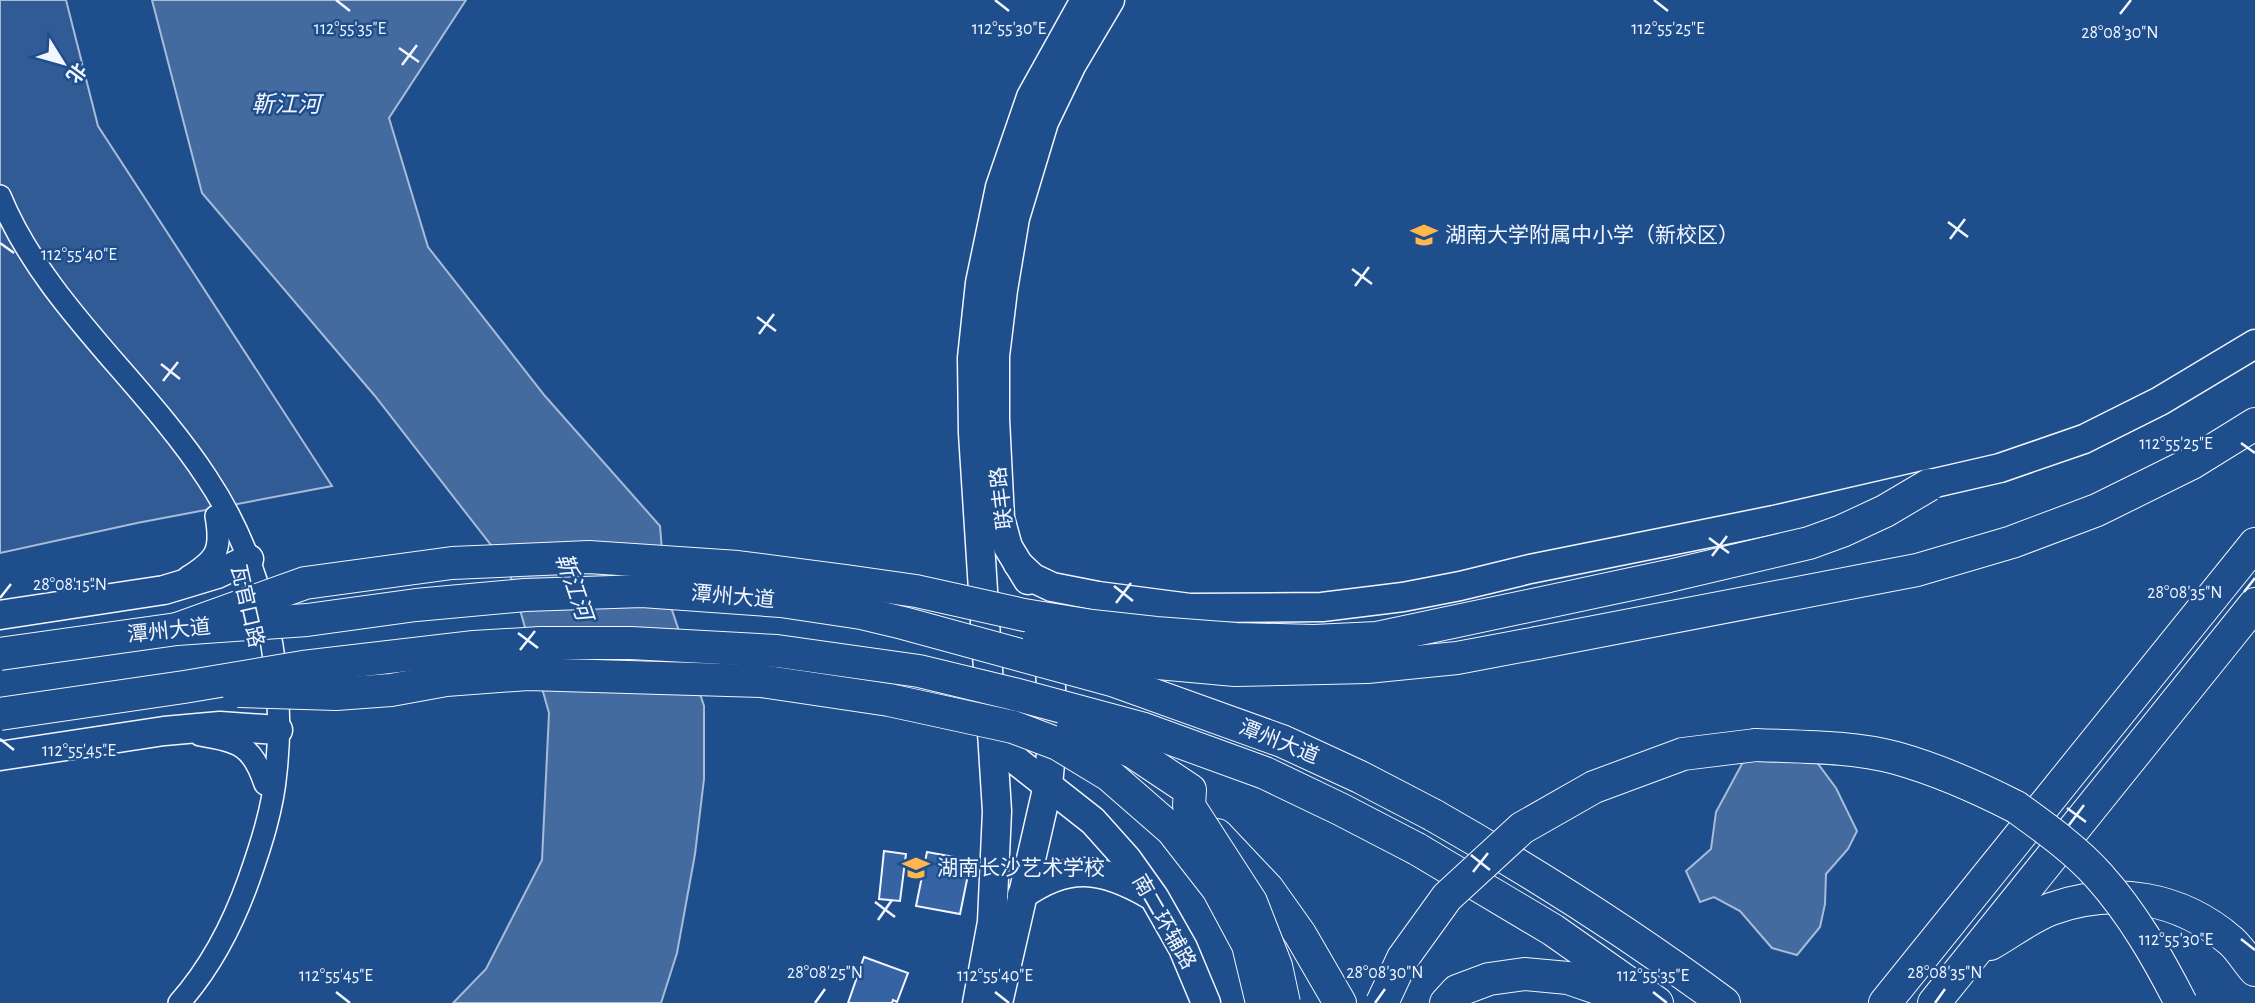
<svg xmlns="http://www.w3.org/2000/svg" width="2255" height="1003" font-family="'Alegreya Sans','Noto Sans SC',sans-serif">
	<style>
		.built { fill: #305b95; stroke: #a8bbd7; stroke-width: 2 }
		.water { fill: #446ba0; stroke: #a8bbd7; stroke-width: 2 }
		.building { fill: #3563a3; stroke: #f2f6ff; stroke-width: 2 }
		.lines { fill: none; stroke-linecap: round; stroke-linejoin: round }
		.minor-casing { stroke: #f2f6ff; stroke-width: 24 }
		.major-casing { stroke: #f2f6ff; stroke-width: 31 }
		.highway-casing { stroke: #f2f6ff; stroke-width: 34 }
		.minor { stroke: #1f4e8c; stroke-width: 21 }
		.major { stroke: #1f4e8c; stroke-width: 28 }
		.highway { stroke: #1f4e8c; stroke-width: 32 }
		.highway-bridge-casing { stroke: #f2f6ff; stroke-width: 34; stroke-linecap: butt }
		.highway-bridge { stroke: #1f4e8c; stroke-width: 32 }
		.ticks { fill: none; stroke: #f2f6ff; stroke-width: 2.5 }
		.labels { text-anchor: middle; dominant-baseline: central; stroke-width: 5; stroke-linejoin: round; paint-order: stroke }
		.poi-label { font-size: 21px; fill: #f2f6ff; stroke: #1f4e8c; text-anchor: start }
		.street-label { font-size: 21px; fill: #f2f6ff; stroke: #1f4e8c }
		.water-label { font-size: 23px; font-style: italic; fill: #f2f6ff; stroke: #1f4e8c }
		.ticks-label { font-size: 18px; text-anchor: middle; fill: #f2f6ff; stroke: #1f4e8c; stroke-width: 5; stroke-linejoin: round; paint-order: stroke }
	</style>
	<rect width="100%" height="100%" fill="#1f4e8c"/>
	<polygon class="built" points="0,0 66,0 98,126 332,486 137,523 0,553"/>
	<g class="water">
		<polygon points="152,0 466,0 389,118 428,247 545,396 660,526 665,589 704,706 704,779 695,854 677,953 661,1003 453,1003 486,969 542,860 549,713 508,567 375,396 202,193"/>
		<polygon points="1810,753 1836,788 1857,831 1848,849 1826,874 1825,904 1820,927 1797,955 1772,948 1740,911 1714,897 1700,902 1686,871 1711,849 1716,812 1743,762"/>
	</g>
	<g class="building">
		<polygon points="884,851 906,854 900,901 879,899"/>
		<polygon points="927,852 971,860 960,914 916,906"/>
		<polygon points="864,957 908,973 897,1002 893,1000 892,1003 848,1003"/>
	</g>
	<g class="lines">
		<defs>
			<g id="minor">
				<path d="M0,196c43,106 145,187 207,282 56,84 80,193 69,294 -3,36 -15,73 -27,107 -16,45 -38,88 -70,124"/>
				<path d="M188,577c29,-18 34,-27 28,-61"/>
				<path d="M200,735c40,7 52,10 65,49"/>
			</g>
			<g id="major">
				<polyline points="1018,564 1033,578 1052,587 1098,596 1190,608 1322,607 1403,597 1460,586 1530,569 1774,520 2000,468 2084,439 2160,401 2255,344"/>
				<polyline points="1028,580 1008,547 1000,518 995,419 995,356 1003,290 1015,218 1044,122 1072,64 1110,0"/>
				<polyline points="0,615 164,590 217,574 249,559"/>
				<polyline points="992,733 1018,762 1093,821 1127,859 1154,897 1183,948 1206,1003"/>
				<polyline points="0,756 164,731 220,726 278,730"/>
				<path d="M1022,895c46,-33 80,-28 127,-1"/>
				<polyline points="977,1003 992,922 997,811 973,433 972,358 980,283 1000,187 1031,97 1085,0"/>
				<polyline points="998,1003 1048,785 1053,732 1049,644"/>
			</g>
			<g id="highway">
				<polyline points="1537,643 1917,570 2012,542 2097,510 2192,463 2255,424"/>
				<path d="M1756,745c46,2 95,1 140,13 43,12 81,29 120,49"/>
				<path d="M1433,815c100,57 198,119 291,188"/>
				<polyline points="1217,835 1268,889 1300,934 1340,1003"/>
				<polyline points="1417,849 1553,930 1657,1003"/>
				<path d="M1990,944c20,-11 40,-27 61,-35 63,-23 129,-12 180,32 9,8 16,20 24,29"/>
				<polyline points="1446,1003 1457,991 1489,979 1524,974 1568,978 1635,1001"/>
				<polyline points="1885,1003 2255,544"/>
				<polyline points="1934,1003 2255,604"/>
			</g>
		</defs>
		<use href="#minor" class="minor-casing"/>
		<use href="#major" class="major-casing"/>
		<use href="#highway" class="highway-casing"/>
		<use href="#minor" class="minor"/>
		<use href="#major" class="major"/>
		<use href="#highway" class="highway"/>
		<defs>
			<g id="highway-bridge">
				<polyline points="177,629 305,583 452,563 589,557 738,567 846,581 916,591 1024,615 1092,626 1156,633 1236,639 1314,641 1377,638 1669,576 1809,543 1842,531 1885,511 1929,485"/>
				<polyline points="1039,639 1092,651 1158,663 1235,670 1367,667 1457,658 1537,643"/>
				<polyline points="0,654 177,629 307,620 416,605 525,595 642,591 781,601 861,613 903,623 1112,680 1282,741 1360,777 1433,815"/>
				<polyline points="238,691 336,694 391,690 446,680 528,674 761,681 889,700 1013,727 1058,744 1109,775 1172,830 1218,889 1248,945 1262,1003"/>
				<polyline points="0,714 184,687 303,667 474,647 540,643 631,643 777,651 919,671 1014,694 1144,729 1265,773 1340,809 1417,849"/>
				<polyline points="1073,727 1133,752 1190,790 1189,806 1251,902 1276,966 1284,1003"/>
				<path d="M2016,807c29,21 60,43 83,69 34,38 59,82 82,127"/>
				<polyline points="1382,1003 1403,958 1447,897 1522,828 1594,787 1683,754 1756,745"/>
			</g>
		</defs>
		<use href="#highway-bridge" class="highway-bridge-casing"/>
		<use href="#highway-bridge" class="highway-bridge"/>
	</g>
	<path class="ticks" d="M336,0l14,11M995,0l14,11M1654,0l14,11M2120,14l11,-14M399,48l20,14M402,65l15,-20M1948,222l20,15M1950,239l15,-20M0,243l14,10M1352,269l20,15M1355,286l14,-19M757,317l19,14M759,334l15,-20M161,364l19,15M163,381l15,-19M2241,443l14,10M1709,538l20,15M1712,556l15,-20M1114,586l19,15M2244,592l11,-14M0,598l11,-14M1116,603l15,-20M518,633l20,15M520,650l15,-19M0,739l14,11M2067,808l19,14M2069,825l15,-20M1471,855l19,15M1473,872l15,-19M875,902l20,15M878,920l14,-20M2241,939l14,11M336,992l14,11M995,992l14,11M1653,992l14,11M815,1003l10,-14M1375,1003l10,-14M1935,1003l10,-14"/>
	<defs>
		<symbol id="school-bare" viewBox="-9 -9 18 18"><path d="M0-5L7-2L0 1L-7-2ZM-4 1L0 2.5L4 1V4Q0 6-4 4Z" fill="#ffb74d" stroke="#1f4e8c" stroke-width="2.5" paint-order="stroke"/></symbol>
	</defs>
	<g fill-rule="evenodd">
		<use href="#school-bare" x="1405" y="216" width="38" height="38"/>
		<use href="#school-bare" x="897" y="849" width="38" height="38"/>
	</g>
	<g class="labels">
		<g class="poi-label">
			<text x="1445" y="235">湖南大学附属中小学（新校区）</text>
			<text x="937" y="868">湖南长沙艺术学校</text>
		</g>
		<g class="street-label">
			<text transform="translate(1002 498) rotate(-97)">联丰路</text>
			<text transform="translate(733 597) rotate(5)">潭州大道</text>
			<text transform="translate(247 606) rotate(77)">瓦官口路</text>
			<text transform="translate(169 631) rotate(-6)">潭州大道</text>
			<text transform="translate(1279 742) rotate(22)">潭州大道</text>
			<text transform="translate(1164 922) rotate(60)">南二环辅路</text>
		</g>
		<g class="water-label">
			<text x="286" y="105">靳江河</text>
			<text transform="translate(573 587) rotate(71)">靳江河</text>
		</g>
	</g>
	<g class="ticks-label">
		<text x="350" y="34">112°55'35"E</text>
		<text x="1009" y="34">112°55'30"E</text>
		<text x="1668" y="34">112°55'25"E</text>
		<text x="2120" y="38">28°08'30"N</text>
		<text x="79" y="260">112°55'40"E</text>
		<text x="2176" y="449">112°55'25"E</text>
		<text x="70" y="590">28°08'15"N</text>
		<text x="2185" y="598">28°08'35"N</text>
		<text x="79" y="756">112°55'45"E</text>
		<text x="2176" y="945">112°55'30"E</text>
		<text x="825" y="978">28°08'25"N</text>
		<text x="1385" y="978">28°08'30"N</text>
		<text x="1945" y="978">28°08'35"N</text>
		<text x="336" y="981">112°55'45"E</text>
		<text x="995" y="981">112°55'40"E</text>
		<text x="1653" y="981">112°55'35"E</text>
	</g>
	<g transform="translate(63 63) rotate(127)" stroke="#1f4e8c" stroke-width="5" paint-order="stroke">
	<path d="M0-5L12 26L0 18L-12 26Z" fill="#f2f6ff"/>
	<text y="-10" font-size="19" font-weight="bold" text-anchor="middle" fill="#f2f6ff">北</text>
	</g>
</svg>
